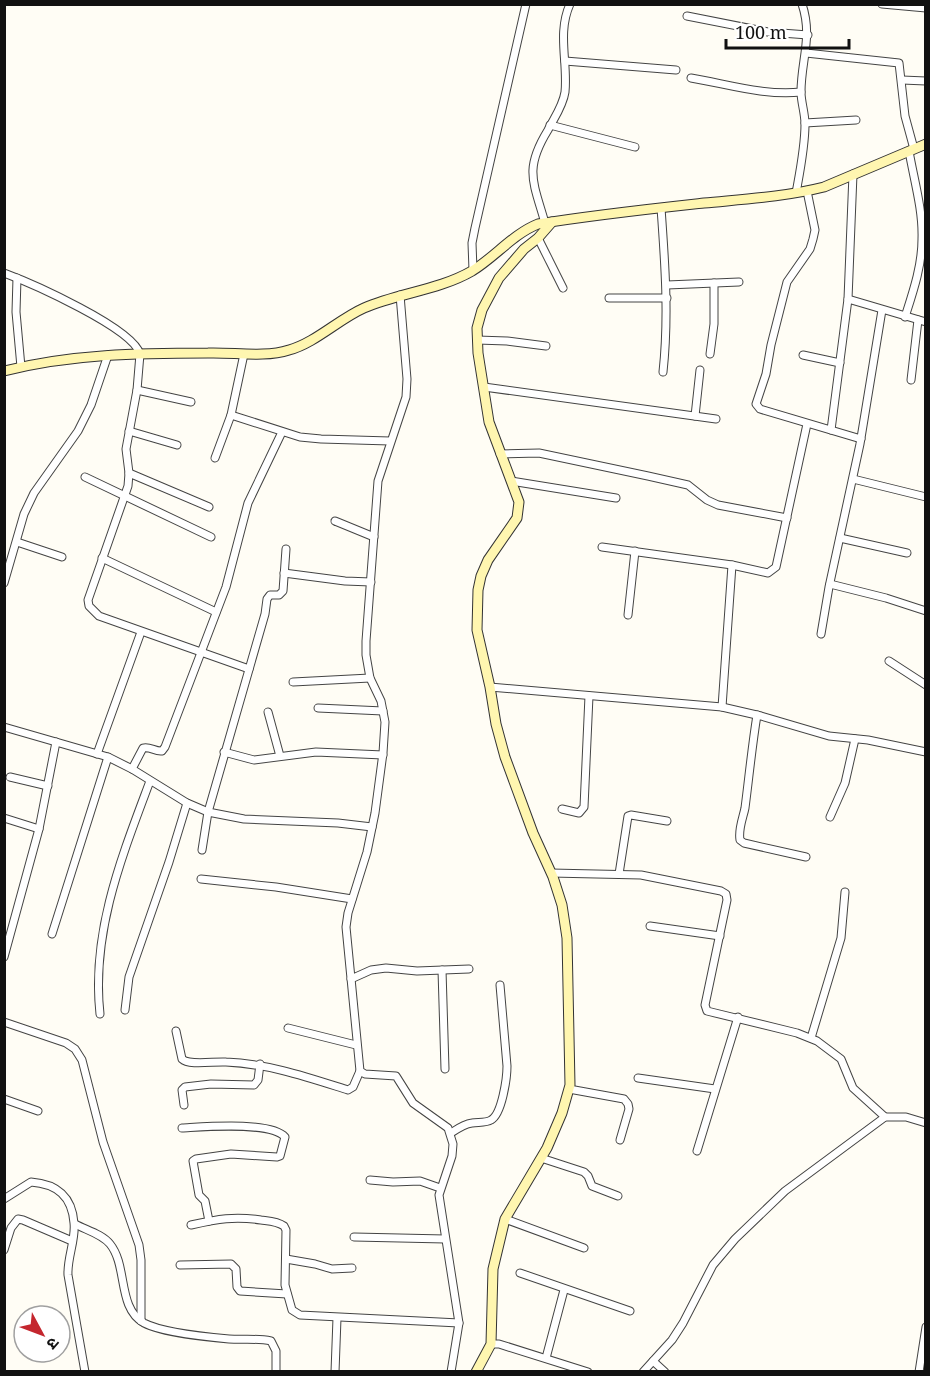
<svg xmlns="http://www.w3.org/2000/svg" width="930" height="1376" font-family="'Noto Serif','Noto Sans Devanagari',serif">
	<style>
		.lines { fill: none; stroke-linecap: round; stroke-linejoin: round }
		.street-casing { stroke: #444; stroke-width: 9 }
		.secondary-casing { stroke: #333; stroke-width: 11 }
		.street { stroke: #fff; stroke-width: 7 }
		.secondary { stroke: #fff6b0; stroke-width: 9 }
	</style>
	<rect width="100%" height="100%" fill="#fffdf5"/>
	<g class="lines">
		<defs>
			<g id="street">
				<polyline points="882,4 926,8"/>
				<polyline points="687,16 768,32 808,35"/>
				<polyline points="806,53 899,63 905,116 914,149"/>
				<polyline points="565,61 676,70"/>
				<path d="M691,78c36,6 73,18 110,14"/>
				<polyline points="902,80 926,81"/>
				<polyline points="805,123 856,120"/>
				<polyline points="550,125 635,147"/>
				<polyline points="807,191 815,230 813,239 810,249 787,282 771,345 766,374 756,404 760,409 861,439"/>
				<path d="M796,193c4,-22 9,-46 9,-69 0,-11 -4,-22 -4,-32 0,-32 12,-55 1,-88"/>
				<path d="M661,208c4,55 8,109 2,164"/>
				<path d="M545,223c-12,-42 -21,-54 3,-93 6,-12 15,-24 17,-38 3,-30 -8,-59 5,-88"/>
				<polyline points="538,238 563,288"/>
				<polyline points="473,270 472,243 475,228 526,4"/>
				<path d="M4,273c27,10 129,55 136,81l-3,36 -11,59 3,24 -1,13 -40,114 1,6 10,10 150,53"/>
				<polyline points="17,278 16,312 21,367"/>
				<polyline points="667,285 739,282"/>
				<polyline points="400,295 407,379 406,397 378,481 366,641 366,655 370,678 381,701 385,722 383,753 375,813 367,852 348,913 346,927 360,1071 365,1074 396,1076 413,1103 448,1128 453,1144 452,1156 439,1195 459,1323 451,1372"/>
				<polyline points="609,298 667,298"/>
				<polyline points="848,299 926,322"/>
				<path d="M905,317c8,-25 17,-51 17,-78 1,-29 -8,-59 -13,-88"/>
				<polyline points="477,340 507,341 546,346"/>
				<polyline points="710,354 714,324 714,283"/>
				<polyline points="803,355 840,363"/>
				<polyline points="911,380 918,320"/>
				<polyline points="484,387 716,419"/>
				<polyline points="137,390 191,402"/>
				<polyline points="231,415 300,437 321,439 390,441"/>
				<polyline points="695,416 700,370"/>
				<polyline points="831,430 848,299 853,174"/>
				<polyline points="129,431 177,445"/>
				<polyline points="500,454 539,453 648,476 688,485 707,500 718,505 787,518"/>
				<polyline points="215,458 231,415 244,354"/>
				<polyline points="129,473 209,507"/>
				<polyline points="85,477 211,537"/>
				<polyline points="853,479 926,497"/>
				<polyline points="511,481 616,498"/>
				<polyline points="335,521 374,537"/>
				<polyline points="840,538 907,553"/>
				<polyline points="17,542 62,557"/>
				<polyline points="602,547 732,565 768,573 776,567 807,424"/>
				<polyline points="102,558 216,612"/>
				<polyline points="284,573 345,581 371,582"/>
				<polyline points="4,583 24,514 34,493 78,431 91,405 108,355"/>
				<polyline points="830,584 886,598 926,611"/>
				<polyline points="628,615 635,551"/>
				<polyline points="821,634 829,587 860,444 882,310"/>
				<polyline points="889,661 926,685"/>
				<polyline points="293,682 370,678"/>
				<polyline points="490,687 722,707 761,716 829,736 868,740 926,752"/>
				<polyline points="722,707 732,565"/>
				<polyline points="318,708 383,711"/>
				<polyline points="268,712 280,756"/>
				<path d="M757,715c-5,31 -8,62 -12,93 -2,10 -7,21 -5,32l4,3 62,14"/>
				<polyline points="4,727 108,757 132,769 187,803 208,812 244,819 338,823 372,827"/>
				<polyline points="224,752 254,760 316,752 383,755"/>
				<polyline points="97,754 141,632"/>
				<path d="M132,769l11,-21c7,-2 12,4 19,3l3,-4 61,-160 22,-84 34,-71"/>
				<polyline points="10,777 48,786"/>
				<polyline points="562,809 579,813 584,807 589,696"/>
				<polyline points="830,817 845,783 855,739"/>
				<polyline points="4,818 39,829"/>
				<polyline points="202,850 208,812 265,614 267,599 270,595 279,595 283,591 286,549"/>
				<polyline points="551,873 641,875 721,891 726,894 727,900 705,1005 707,1011 797,1033 817,1041 841,1059 853,1088 885,1117"/>
				<polyline points="619,874 628,816 631,815 667,821"/>
				<polyline points="201,879 276,887 352,899"/>
				<polyline points="650,926 720,936"/>
				<polyline points="52,934 108,757"/>
				<polyline points="4,957 39,829 56,742"/>
				<polyline points="442,970 445,1069"/>
				<polyline points="351,979 371,970 386,968 417,971 469,969"/>
				<polyline points="125,1010 129,977 169,862 187,803"/>
				<path d="M100,1014c-9,-82 22,-158 50,-233"/>
				<polyline points="4,1022 66,1043 75,1049 82,1060 103,1142 139,1245 141,1260 141,1321"/>
				<polyline points="288,1028 356,1045"/>
				<path d="M176,1031l6,28c7,7 33,2 44,3 44,2 81,15 122,28l5,-3 7,-16"/>
				<polyline points="811,1038 841,938 845,892"/>
				<polyline points="638,1078 715,1089"/>
				<polyline points="569,1089 624,1099 628,1104 629,1109 620,1140"/>
				<polyline points="4,1099 38,1111"/>
				<polyline points="184,1105 182,1090 185,1087 211,1084 254,1085 258,1080 260,1064"/>
				<path d="M182,1128c21,-1 89,-7 103,9l-5,19 -3,1 -46,-3 -35,5 -3,2 6,34 6,6 4,20"/>
				<path d="M451,1133c6,-4 13,-9 21,-10 6,-1 14,0 19,-3 11,-6 16,-42 16,-54l-7,-81"/>
				<polyline points="697,1151 738,1017"/>
				<polyline points="541,1158 584,1172 588,1176 592,1186 618,1196"/>
				<polyline points="370,1180 393,1182 420,1181 440,1188"/>
				<path d="M4,1199l27,-17c26,2 41,14 43,41 2,16 -7,35 -6,52l17,97"/>
				<polyline points="505,1219 584,1248"/>
				<path d="M75,1224c11,6 27,10 35,20 18,22 7,64 34,79 19,10 63,14 85,16 14,1 28,-1 42,2l5,10v21"/>
				<path d="M191,1225c27,-6 43,-9 70,-5 8,1 16,1 23,6l2,4 -1,55 7,25 8,5 159,8"/>
				<polyline points="354,1237 445,1239"/>
				<polyline points="4,1250 11,1228 18,1219 23,1220 72,1241"/>
				<polyline points="286,1259 315,1264 332,1269 352,1268"/>
				<polyline points="180,1265 231,1264 236,1269 237,1287 240,1291 287,1294"/>
				<polyline points="520,1273 630,1311"/>
				<polyline points="491,1344 499,1344 588,1372"/>
				<polyline points="546,1358 564,1290"/>
				<polyline points="653,1361 665,1372"/>
				<polyline points="335,1372 337,1318"/>
				<polyline points="643,1372 672,1340 683,1323 713,1265 735,1239 785,1191 885,1117 906,1117 926,1123"/>
				<polyline points="919,1372 926,1327"/>
			</g>
			<g id="secondary">
				<path d="M4,371c67,-17 135,-18 204,-18 26,-1 56,5 81,-3 26,-7 50,-31 75,-42 35,-15 75,-18 108,-37 23,-14 41,-37 66,-47 55,-9 111,-15 166,-21 41,-4 80,-6 120,-16l102,-43"/>
				<polyline points="476,1372 491,1344 493,1269 505,1219 547,1148 562,1113 570,1085 567,938 562,905 553,877 533,833 505,757 496,724 490,687 477,630 478,590 481,576 488,560 517,518 519,502 489,422 478,353 477,328 482,310 499,278 524,249 538,238 552,222"/>
			</g>
		</defs>
		<use href="#street" class="street-casing"/>
		<use href="#secondary" class="secondary-casing"/>
		<use href="#street" class="street"/>
		<use href="#secondary" class="secondary"/>
	</g>
	<rect width="930" height="1376" fill="none" stroke="#111111" stroke-width="12"/>
	<g transform="translate(42 1334) rotate(131)"><circle r="28" fill="#ffffff" stroke="#a0a0a0" stroke-width="1.5"/>
	<path d="M0-4.5L10 22L0 15L-10 22Z" fill="#c4262e"/>
	<text y="-9" font-size="16" font-weight="bold" text-anchor="middle" fill="#111111">उ</text>
	</g>
	<path d="M726 39v9h123v-9" fill="none" stroke="#111111" stroke-width="3"/>
	<text x="735" y="39" font-size="18" fill="#111111" stroke="#ffffff" stroke-width="4.5" paint-order="stroke">100 m</text>
</svg>
